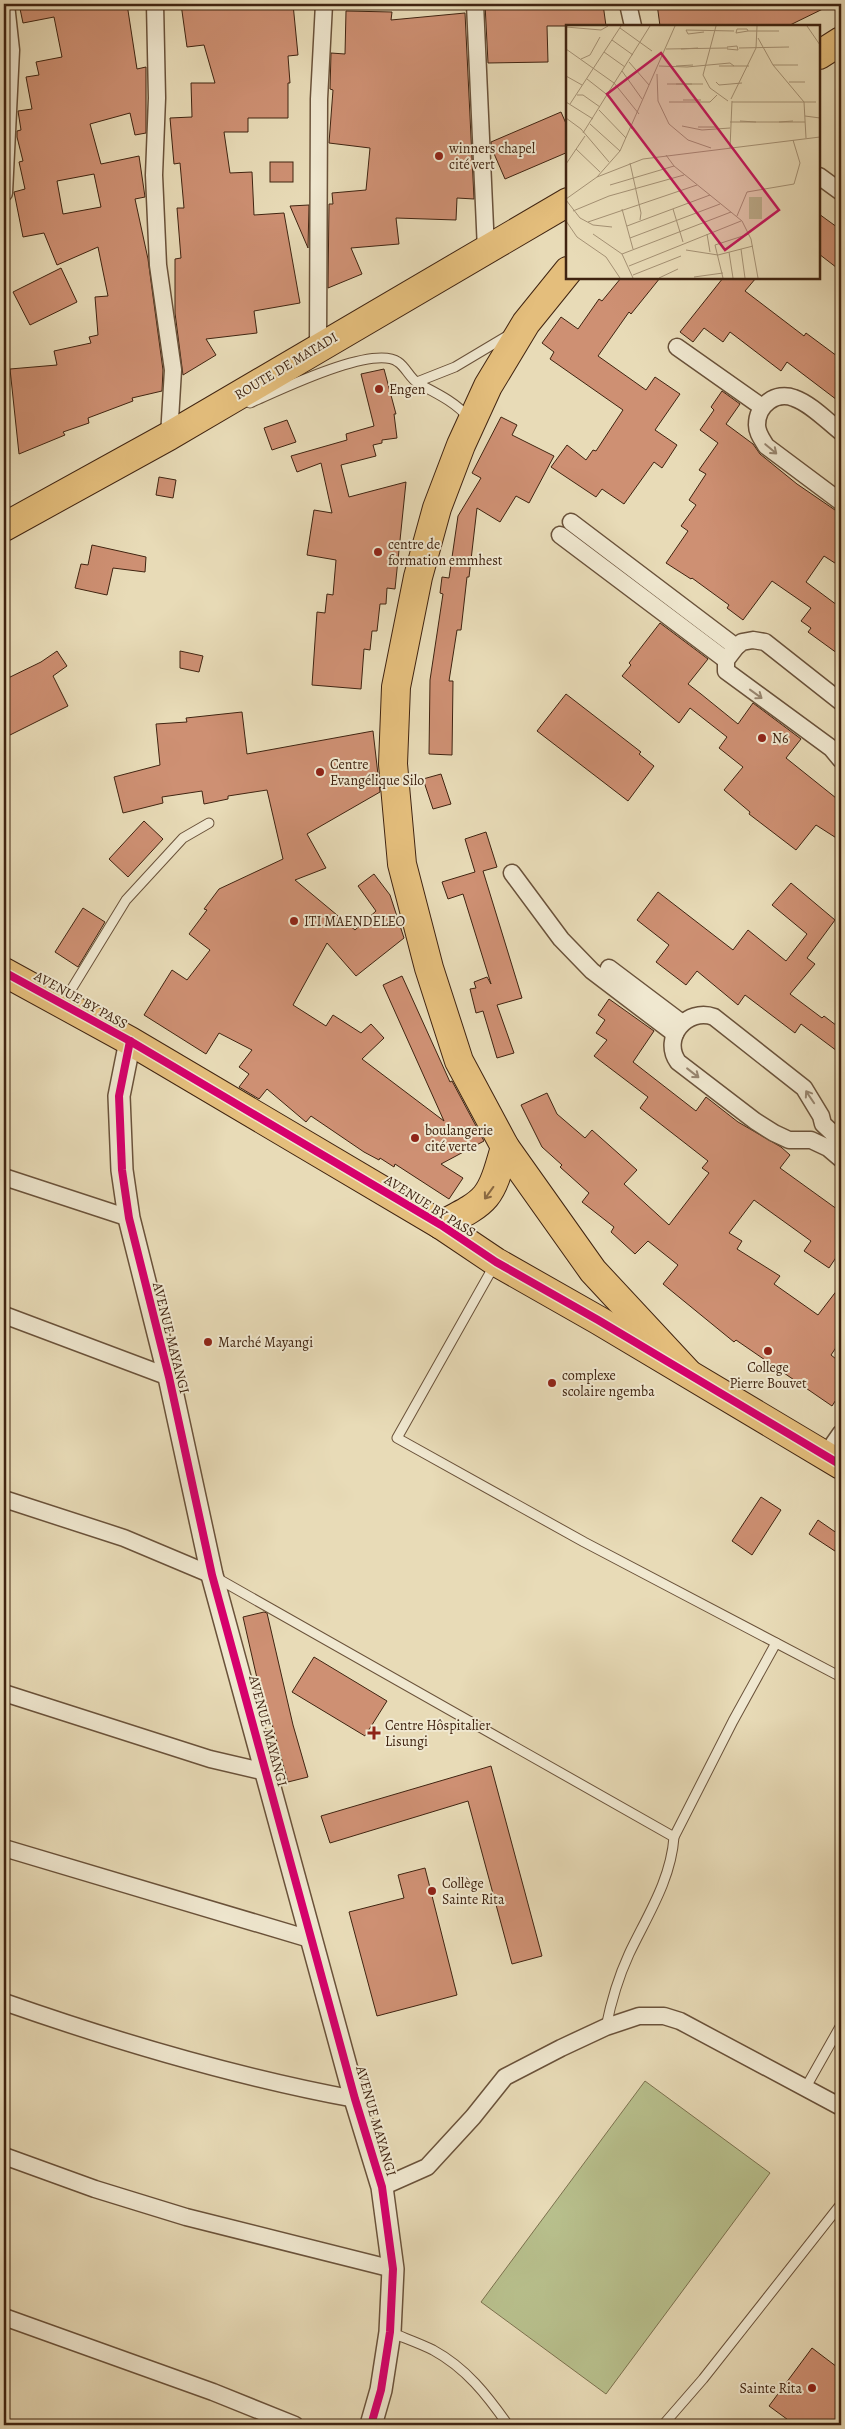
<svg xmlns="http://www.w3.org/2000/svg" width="845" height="2429" font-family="Alegreya,serif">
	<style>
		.green { fill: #b8c08d; stroke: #7c724f }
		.building { fill: #ce9073; stroke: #402411; fill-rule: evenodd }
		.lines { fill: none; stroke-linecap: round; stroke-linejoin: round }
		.service-casing { stroke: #6a523a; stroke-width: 11 }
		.minor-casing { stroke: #6a523a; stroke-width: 19 }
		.tertiary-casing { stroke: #6a523a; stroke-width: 24 }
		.trunk-casing { stroke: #402411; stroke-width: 30 }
		.service { stroke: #f0e8d0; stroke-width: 9 }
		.minor { stroke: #f0e8d0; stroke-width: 16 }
		.tertiary { stroke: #f0e8d0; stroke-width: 21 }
		.trunk { stroke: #e4be7c; stroke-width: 28 }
		.cycleway-casing { stroke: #f0e8d0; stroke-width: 11 }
		.cycleway { stroke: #d6006c; stroke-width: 8 }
		.oneway { stroke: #988670 }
		.oneway2 { stroke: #8a6941 }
		.poi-dot { fill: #8f2418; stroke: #f0e8d0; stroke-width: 2 }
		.labels { text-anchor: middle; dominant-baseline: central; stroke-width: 4; stroke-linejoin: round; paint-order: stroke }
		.poi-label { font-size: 14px; fill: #402411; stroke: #f0e8d0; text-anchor: start }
		.street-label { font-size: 14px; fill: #402411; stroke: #f0e8d0 }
		.inset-road { fill: none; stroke: #a59275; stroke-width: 1 }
		.view { fill: #c2185b; fill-opacity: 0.15; stroke: #c2185b; stroke-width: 2.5 }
		.inset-edge { fill: none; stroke: #402411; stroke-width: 2.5 }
	</style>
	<rect width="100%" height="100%" fill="#e8dbb7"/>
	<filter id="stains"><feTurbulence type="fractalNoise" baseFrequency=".004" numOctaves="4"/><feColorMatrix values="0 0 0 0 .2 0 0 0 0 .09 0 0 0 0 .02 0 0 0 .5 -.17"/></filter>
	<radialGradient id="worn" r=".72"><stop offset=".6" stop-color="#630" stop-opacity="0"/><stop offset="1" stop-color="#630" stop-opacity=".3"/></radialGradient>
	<polygon class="green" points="645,2081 770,2173 606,2394 481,2302"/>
	<g class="building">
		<path d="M19,4h108l10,65 9,-2v66l-11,2 -5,-22 -40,11 11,40 38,-8 6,41 -10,2 13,60 15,111 -1,21 -30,7 1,3 -45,17 1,5 -26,9 2,3 -46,19 -9,-85 47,-4 -3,-14 37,-8 -2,-6 9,-2 -3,-38 13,-1 -10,-49 -41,18 -13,-32 -21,4 -9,-45 11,-3 -6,-27 4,-1 -6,-24v-6l4,-1 -3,-19 14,-2 -6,-32 13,-2 -3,-13 26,-5 -8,-40 -31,6zM94,174l7,33 -38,7 -6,-33z"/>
		<polygon points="181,4 293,4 298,55 288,56 290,83 288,83 288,118 248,118 248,132 224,132 230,173 252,172 254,215 284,213 300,303 254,311 257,333 206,339 216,355 183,375 175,313 175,259 181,258 177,208 184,208 180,163 174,164 170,118 192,117 191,83 215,83 204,45 187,47"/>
		<polygon points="485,4 603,4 606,26 547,26 548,62 488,63"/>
		<polygon points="657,4 833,4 788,26 660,26"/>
		<polygon points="346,11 392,12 391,20 465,13 474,199 457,198 456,220 396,218 399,244 351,248 362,274 328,288 329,204 333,204 332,193 366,190 370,148 329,143 333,90 330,89 331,53 345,54"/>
		<polygon points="561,112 568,128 568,152 505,179 492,149 491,142"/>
		<rect x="270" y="162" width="23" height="20"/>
		<polygon points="309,205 308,248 290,206"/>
		<polygon points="819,214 841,230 841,271 819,254"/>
		<polygon points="61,268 77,302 30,325 13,292"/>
		<polygon points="621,278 660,278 631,314 629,312 598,356 646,390 655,377 680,394 655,430 677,445 662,468 654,462 624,504 602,489 596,497 551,467 567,445 586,460 593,450 596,451 623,410 550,359 554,352 542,343 561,317 578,329 599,299 602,301"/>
		<polygon points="723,278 756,278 745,291 804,336 806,333 841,359 841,403 787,362 781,371 730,332 723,342 704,328 693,342 680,332"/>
		<polygon points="384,369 396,414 394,414 397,438 382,440 382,443 373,445 376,456 341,465 349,497 406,482 395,589 387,588 386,604 380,604 377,631 372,631 370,650 364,649 361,689 312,685 317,612 325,613 327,594 333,595 336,560 307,555 314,510 332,513 321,463 297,472 291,456 347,440 346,434 374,426 361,374"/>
		<polygon points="722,391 740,404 726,424 753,444 760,454 797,484 835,510 841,512 841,567 824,556 806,582 841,608 841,656 808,632 811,628 801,621 811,608 772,581 743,620 727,608 729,605 692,578 691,579 666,563 688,531 681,526 696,505 689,500 706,474 699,470 718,443 700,430 714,410 711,407"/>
		<polygon points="501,417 517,425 512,435 554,456 529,503 516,496 500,522 477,508 469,577 467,577 461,630 457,630 449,681 453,681 452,755 429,754 430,680 443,594 440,593 442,577 449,578 458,516 481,478 472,473"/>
		<polygon points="287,420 296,442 272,450 264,428"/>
		<polygon points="159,477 176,480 173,498 156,495"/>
		<polygon points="92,545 146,557 145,572 113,568 107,595 75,588 81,564 88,565"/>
		<polygon points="660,623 708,659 688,684 701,694 738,724 753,703 801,739 786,758 841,802 841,841 816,825 796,850 749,814 750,812 724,790 743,767 719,748 727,737 690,708 679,723 622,676 631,665 629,663"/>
		<polygon points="57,651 67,666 53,676 68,706 4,738 4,680 41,662"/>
		<polygon points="180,651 203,656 199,672 180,668"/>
		<polygon points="566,694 641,752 639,754 654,766 628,801 537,731"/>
		<polygon points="242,712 247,754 373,731 380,792 307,834 326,868 295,880 355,930 376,911 358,886 374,874 390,895 404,938 356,976 327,943 293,1005 326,1026 333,1015 361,1033 371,1024 384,1038 362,1059 444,1121 383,985 402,976 450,1082 452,1081 484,1141 441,1164 463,1178 449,1199 395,1164 394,1167 380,1158 379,1160 364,1152 311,1116 306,1122 267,1089 259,1099 239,1087 249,1074 239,1067 252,1050 219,1033 206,1054 144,1015 172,970 187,980 210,950 189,934 207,910 204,909 219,889 283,859 267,790 228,796 228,799 204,804 202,791 162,797 163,803 123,813 114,777 160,765 156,724 187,722 186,718"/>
		<polygon points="441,774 451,804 433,809 423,779"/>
		<polygon points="144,821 163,839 128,877 109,859"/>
		<polygon points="486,832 497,867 483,871 522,998 497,1005 514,1053 497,1058 483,1011 476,1013 470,989 476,988 474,982 487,977 491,984 463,894 448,899 442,882 475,872 465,839"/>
		<polygon points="791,883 835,920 807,958 815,964 790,994 822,1018 824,1016 841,1029 841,1054 801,1024 795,1033 745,995 738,1005 697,971 686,985 656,962 669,945 637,920 658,892 733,950 748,930 786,961 807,934 772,905"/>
		<polygon points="83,908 105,922 78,967 55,952"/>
		<polygon points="609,999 654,1031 633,1062 696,1111 706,1097 738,1122 781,1147 790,1155 780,1168 841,1212 841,1250 829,1268 804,1251 811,1241 754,1200 729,1233 742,1241 737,1249 780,1276 774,1284 818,1315 841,1285 841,1340 831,1355 841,1363 841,1392 832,1406 736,1340 734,1342 663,1284 678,1265 648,1241 635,1254 611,1232 614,1227 582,1202 589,1193 560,1167 562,1165 542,1147 521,1105 547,1093 557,1114 585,1138 592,1130 637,1170 624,1184 669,1225 709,1173 702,1168 708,1161 640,1108 648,1097 594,1056 607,1040 596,1033 605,1020 598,1015"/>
		<polygon points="761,1497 781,1510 752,1555 732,1541"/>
		<polygon points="818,1520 841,1536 841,1555 809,1534"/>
		<polygon points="264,1612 267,1613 293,1725 308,1777 288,1782 271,1721 267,1722 243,1617"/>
		<polygon points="314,1657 387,1701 365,1736 292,1692"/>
		<polygon points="491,1766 542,1956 512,1964 468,1801 330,1843 321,1816"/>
		<polygon points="425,1868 457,1995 377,2016 349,1912 404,1898 398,1875"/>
		<polygon points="812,2348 841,2370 841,2425 795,2425 769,2406"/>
	</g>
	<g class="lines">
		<defs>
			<g id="service">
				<polyline points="417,382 455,367 507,336"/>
				<path d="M250,403c28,-12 123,-59 148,-41 8,5 12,17 21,22 19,10 36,18 50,34"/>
				<polyline points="63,1003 126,900 183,838 209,823"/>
				<polyline points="495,1264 397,1438 584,1542 841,1677"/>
				<polyline points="215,1577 674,1837"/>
				<path d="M606,2027c5,-25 12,-49 23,-73 18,-38 42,-74 45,-117l59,-116 43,-78"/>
				<polyline points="806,2087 841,2025"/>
				<path d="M390,2332c14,6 29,11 43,18 33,18 54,45 75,75"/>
				<polyline points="663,2425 703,2379 841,2204"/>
			</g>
			<g id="minor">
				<polyline points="155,4 157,98 154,175 158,265 173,370 169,436"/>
				<polyline points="475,4 486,250"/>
				<polyline points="628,4 633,26"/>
				<polyline points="819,176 841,192"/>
				<polyline points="4,193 11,50 6,4"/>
				<polyline points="318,347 319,99 324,4"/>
				<polyline points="677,347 762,407"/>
				<path d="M841,432c-14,-11 -30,-28 -47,-34 -18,-7 -37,7 -37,27 0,8 5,14 9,21l75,56"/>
				<polyline points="571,522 736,647"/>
				<polyline points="560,535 726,660"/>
				<polyline points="841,702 765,642 753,640 742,642 736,647 726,660 726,671 831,748 841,760"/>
				<polyline points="512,873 561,939 592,971 675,1034"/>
				<polyline points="609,968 682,1023"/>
				<path d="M841,1141l-18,-17 -2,-8 -17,-28 -90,-71c-27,-10 -53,21 -36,45l77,59 19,12 15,7h22l17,8 13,11"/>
				<polyline points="4,1177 129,1218"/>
				<polyline points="4,1315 169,1377"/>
				<polyline points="825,1456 841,1433"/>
				<polyline points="4,1499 124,1538 212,1575"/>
				<polyline points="4,1693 210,1759 266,1772"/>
				<polyline points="4,1848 313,1940"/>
				<path d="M4,2002c114,40 232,75 351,97"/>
				<polyline points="4,2156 95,2189 186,2217 393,2269"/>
				<polyline points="382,2187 427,2167 473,2117 505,2077 561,2048 606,2027 639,2016 664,2016 680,2021 841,2107"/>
				<polyline points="4,2317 213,2392 295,2425"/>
			</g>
			<polyline id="tertiary" points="130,1041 119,1096 122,1170 129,1218 169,1377 212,1575 355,2099 382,2187 393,2269 390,2332 381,2390 371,2425"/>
			<g id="trunk">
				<polyline points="819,55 841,41"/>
				<polyline points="568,271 526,323 488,386 461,445 437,508 418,577 396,687 393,764 402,864 429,968 459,1061 505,1147 593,1271 687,1372"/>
				<polyline points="4,527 169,436 568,202"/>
				<polyline points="4,972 130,1041 441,1225 496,1262 598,1320 841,1465"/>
				<path d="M441,1225c48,-25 49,-25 64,-78"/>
			</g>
		</defs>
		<use href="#service" class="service-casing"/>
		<use href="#minor" class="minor-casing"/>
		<use href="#tertiary" class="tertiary-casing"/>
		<use href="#trunk" class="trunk-casing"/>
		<use href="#service" class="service"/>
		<use href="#minor" class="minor"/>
		<use href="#tertiary" class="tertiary"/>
		<use href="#trunk" class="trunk"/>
		<defs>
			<g id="cycleway">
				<polyline points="4,972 130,1041 441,1225 496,1262 598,1320 841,1465"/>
				<polyline points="130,1041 119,1096 122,1170 129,1218 169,1377 212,1575 355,2099 382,2187 393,2269 390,2332 381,2390 371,2425"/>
			</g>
		</defs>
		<use href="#cycleway" class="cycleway-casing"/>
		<use href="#cycleway" class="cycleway"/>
	</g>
	<defs><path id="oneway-shaft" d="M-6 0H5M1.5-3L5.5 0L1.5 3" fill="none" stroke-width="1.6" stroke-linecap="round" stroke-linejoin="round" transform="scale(1.25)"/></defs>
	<g class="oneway">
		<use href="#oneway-shaft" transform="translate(771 449) rotate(40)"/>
		<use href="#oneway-shaft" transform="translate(756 694) rotate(36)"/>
		<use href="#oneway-shaft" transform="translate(693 1073) rotate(38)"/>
		<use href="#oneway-shaft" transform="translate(810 1097) rotate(-124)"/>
	</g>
	<use class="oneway2" href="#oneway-shaft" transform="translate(489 1193) rotate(126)"/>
	<g class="poi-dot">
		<circle cx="439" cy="156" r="5"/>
		<circle cx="379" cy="389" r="5"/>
		<circle cx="378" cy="552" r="5"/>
		<circle cx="762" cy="738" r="5"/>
		<circle cx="320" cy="772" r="5"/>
		<circle cx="294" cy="921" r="5"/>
		<circle cx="415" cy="1138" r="5"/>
		<circle cx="208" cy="1342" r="5"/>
		<circle cx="768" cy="1351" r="5"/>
		<circle cx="552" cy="1383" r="5"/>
		<path d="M371.5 1725.5h5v5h5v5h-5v5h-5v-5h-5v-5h5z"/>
		<circle cx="432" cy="1891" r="5"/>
		<circle cx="812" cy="2388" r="5"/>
	</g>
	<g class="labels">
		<g class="poi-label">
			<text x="449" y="148">winners chapel<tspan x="449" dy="16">cité vert</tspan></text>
			<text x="389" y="389">Engen</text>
			<text x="388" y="544">centre de<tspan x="388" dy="16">formation emmhest</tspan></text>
			<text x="772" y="738">N6</text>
			<text x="330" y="764">Centre<tspan x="330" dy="16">Evangélique Silo</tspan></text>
			<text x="304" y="921">ITI MAENDELEO</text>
			<text x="425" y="1130">boulangerie<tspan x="425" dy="16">cité verte</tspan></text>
			<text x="218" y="1342">Marché Mayangi</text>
			<text x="768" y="1367" text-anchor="middle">College<tspan x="768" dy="16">Pierre Bouvet</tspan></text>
			<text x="562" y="1375">complexe<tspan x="562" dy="16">scolaire ngemba</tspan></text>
			<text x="385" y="1725">Centre Hôspitalier<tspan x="385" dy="16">Lisungi</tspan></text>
			<text x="442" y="1883">Collège<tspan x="442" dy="16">Sainte Rita</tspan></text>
			<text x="802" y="2388" text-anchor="end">Sainte Rita</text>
		</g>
		<g class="street-label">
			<text transform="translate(286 366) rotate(-31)">ROUTE DE MATADI</text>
			<text transform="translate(81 1000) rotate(29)">AVENUE BY PASS</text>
			<text transform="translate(430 1206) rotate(32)">AVENUE BY PASS</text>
			<text transform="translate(171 1338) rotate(76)">AVENUE MAYANGI</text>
			<text transform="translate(268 1731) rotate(75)">AVENUE MAYANGI</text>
			<text transform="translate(376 2121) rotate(74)">AVENUE MAYANGI</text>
		</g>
	</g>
	<g transform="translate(566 25)">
		<rect width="254" height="254" fill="#e8dbb7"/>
		<path d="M183,172h13v22h-13z" fill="#b8c08d"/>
		<path class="inset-road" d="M150,1l-13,49 7,13 18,13M241,1l13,19M0,2l35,3 7,-4M54,3l32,23M171,4h10l1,2 -12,2zM120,5l48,1M120,5l2,4 16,-2M182,6h31M192,13l15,27 31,37 2,36M46,15l21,15M171,21l1,4 -11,-1v-2zM173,23l50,-1M0,24l48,34 25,31M100,24l60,-1M115,24l17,-1M38,27l21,15M15,34l9,-4 10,-18M63,37l20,23M207,40h25M93,41l28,1 43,-4 4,3M110,41l17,-1M153,41h30M56,46l20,28M91,49l1,27 11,23 19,16 23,8M0,51l16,9M21,54l23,18 22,32M150,57l3,3 23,-2M223,57h16M101,59h36M110,59h16M11,70h6l17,12M165,74l25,-51 1,-22M117,75h18M0,77l27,17M103,77h41l7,-7M166,77h84M4,79l51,-78M33,85l27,28M239,91l15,2M0,93l15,11 28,33M174,96l16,1M227,96l-14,1h26M164,97h49M24,99l30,27M116,101l20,4 28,-2M132,102h18M17,108l67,-107M164,123l2,-47M10,124l24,23M100,130l8,11 68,55 9,18 7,39M64,138l11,50 -1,7M0,139l19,-28M31,152l46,-18 177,-22M44,160l64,-19M0,174l31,-22 23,-26 55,-125M0,175l14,18 13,7 19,2M56,184l11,40M107,184l10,33M7,186l36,-15 75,-21M171,191l10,-24 47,-8 6,-21 -7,-23M0,196l11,16 29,20 14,21M22,197l109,-37M61,201l83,-31M27,209l29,20 11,24M141,209l3,18M64,213l90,-34M175,224l4,29M120,225l32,5 35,-9M163,227l4,26M56,229l109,-42M63,241l112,-45M67,250l48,-19M128,252l29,-4M93,253l19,-9M157,253l-8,-33 34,-11"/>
		<path class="view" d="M95,28l118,157 -54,40 -118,-156z"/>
		<rect width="254" height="254" class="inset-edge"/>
	</g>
	<rect width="845" height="2429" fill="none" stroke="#e8dbb7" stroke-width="20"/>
	<rect x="5" y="5" width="835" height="2419" fill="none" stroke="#402411" stroke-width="2.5"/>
	<rect x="10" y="10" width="825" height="2409" fill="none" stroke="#402411"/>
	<rect width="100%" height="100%" filter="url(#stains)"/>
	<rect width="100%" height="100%" fill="url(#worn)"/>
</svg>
